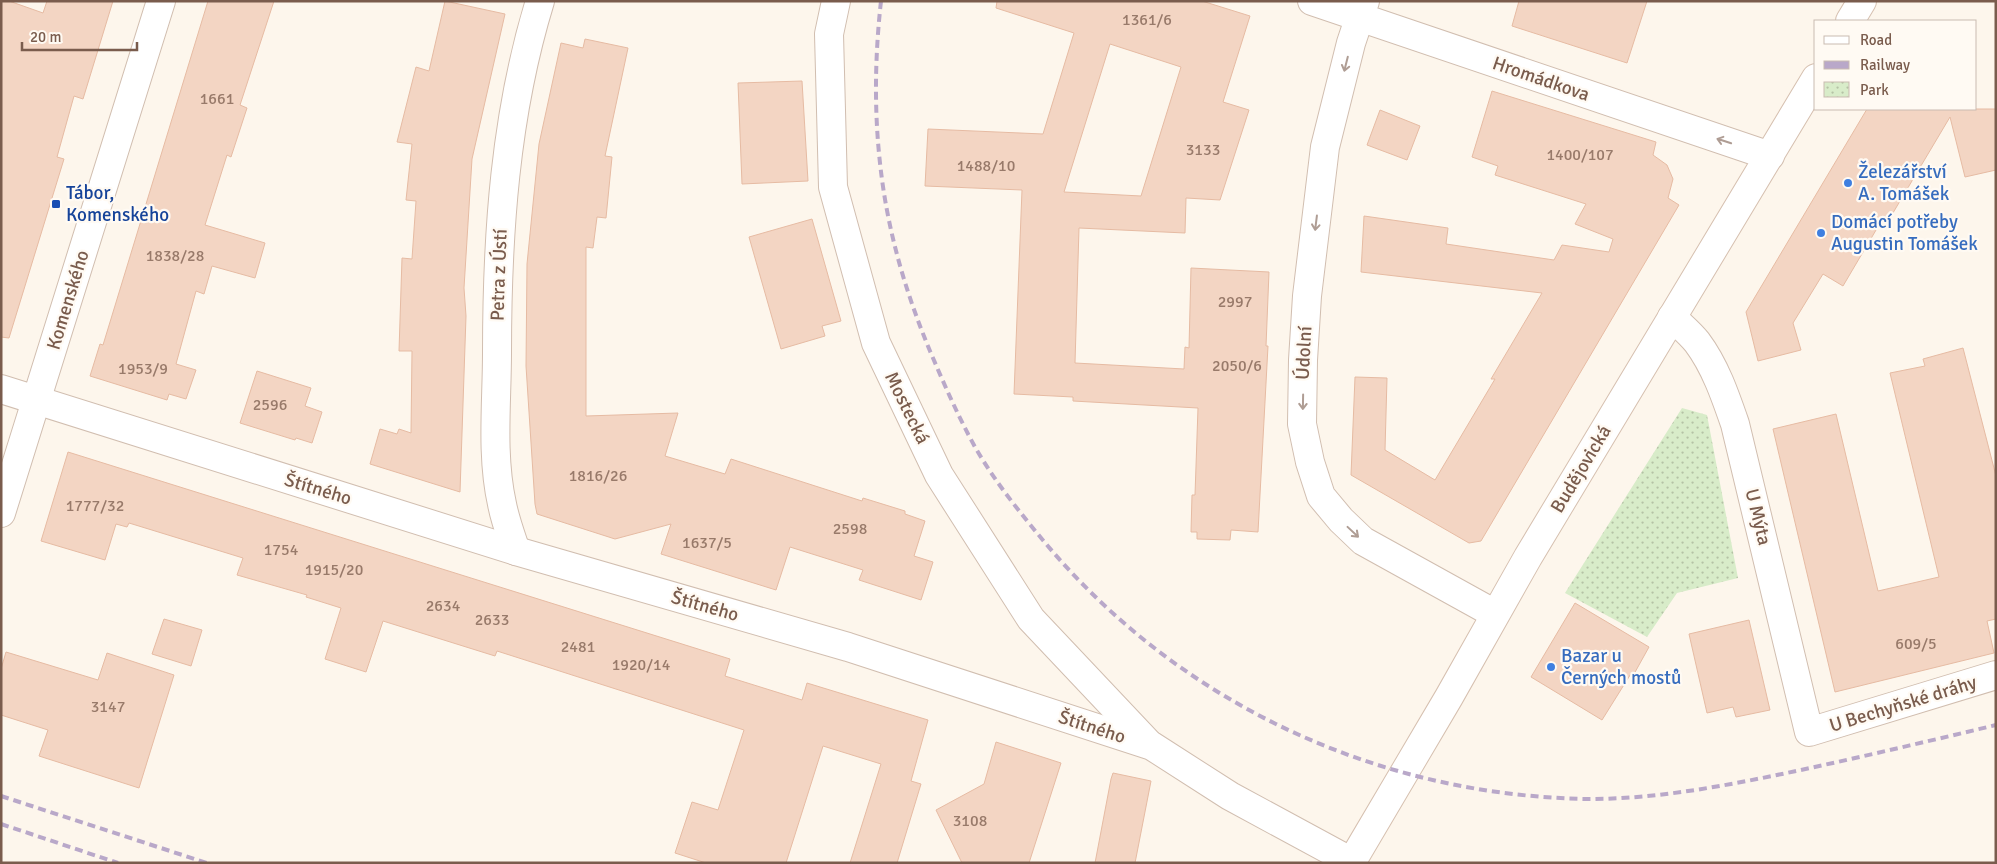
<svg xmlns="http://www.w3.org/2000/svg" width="1997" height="864" font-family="Signika,sans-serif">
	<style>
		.park { fill: url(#park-dots) }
		.building { fill: #f3d5c3; stroke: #e6bba3; fill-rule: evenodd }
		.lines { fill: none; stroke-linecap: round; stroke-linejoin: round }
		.street-casing { stroke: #d1beb0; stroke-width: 30 }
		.secondary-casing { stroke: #d6c0b0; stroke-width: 30 }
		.street { stroke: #fff; stroke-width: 28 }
		.secondary { stroke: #fff; stroke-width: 28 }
		.rail { stroke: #b9a8c9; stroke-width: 4; stroke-dasharray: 8 5; stroke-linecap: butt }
		.oneway { stroke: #af9d94 }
		.shop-dot { fill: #3f7fe0; stroke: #fffaf3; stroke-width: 2 }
		.transit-dot { fill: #1a4fb4; stroke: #fffaf3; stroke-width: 2 }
		.labels { text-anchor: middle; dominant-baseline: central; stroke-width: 4.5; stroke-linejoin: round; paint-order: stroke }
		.number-label { font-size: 16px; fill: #987a6a }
		.street-label { font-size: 19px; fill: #7a5c4d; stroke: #fffaf3 }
		.shop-label { font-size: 19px; fill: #366cbe; stroke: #fffaf3; text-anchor: start }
		.transit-label { font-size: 19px; fill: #164399; stroke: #fffaf3; text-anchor: start }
	</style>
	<defs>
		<pattern id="park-dots" width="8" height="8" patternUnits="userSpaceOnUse" patternTransform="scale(1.25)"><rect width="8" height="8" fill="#d8ecc9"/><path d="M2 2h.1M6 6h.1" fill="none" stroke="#b4c2a5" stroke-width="1.8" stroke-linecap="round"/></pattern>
	</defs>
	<rect width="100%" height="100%" fill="#fdf6ec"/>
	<polygon class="park" points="1682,408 1707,415 1738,578 1677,593 1647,637 1565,593"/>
	<g class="building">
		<polygon points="1,1 9,1 43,13 47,1 113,1 83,99 74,96 57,157 64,159 9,338 1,337"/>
		<polygon points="208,1 274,1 240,105 247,108 231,157 227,155 205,225 265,243 255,278 212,266 204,294 196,291 176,364 196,370 186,399 169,394 167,400 90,376 100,344 103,345"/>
		<polygon points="445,1 505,14 472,159 464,288 466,316 460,492 370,464 380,429 397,434 399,429 411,433 412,351 399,351 402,258 412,259 416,201 406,200 412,144 397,142 416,67 429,71"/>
		<path d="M997,1h205l48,15 -27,86 26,8 -29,90 -34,-2 -1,35 -106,-5 -4,135 109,6 1,-22 4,1 2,-80 78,4 -3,74h2l-10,186 -27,-2 -1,10 -33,-1v-7h-6l1,-37h3l3,-87 -125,-7v-4l-59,-3 8,-204 -97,-4 3,-57 115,5 31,-101 -78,-25zM1110,44l71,23 -40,129 -77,-4z"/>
		<polygon points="1519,1 1647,1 1627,63 1512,26"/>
		<polygon points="585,39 628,48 605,156 612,157 606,218 597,217 593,248 586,247 586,416 678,413 665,456 725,474 731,459 862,501 863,498 905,511 905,514 925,521 914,556 933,562 921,600 859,580 863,570 790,547 776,590 661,554 671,524 615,539 537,514 535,504 526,366 527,264 539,144 561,43 583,48"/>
		<polygon points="802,81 808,181 742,184 738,83"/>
		<polygon points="1492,91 1656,142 1653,155 1667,165 1673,179 1668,198 1679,205 1481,541 1469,543 1351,475 1355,377 1387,378 1385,450 1435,480 1495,379 1491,379 1542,293 1361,272 1364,216 1448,228 1446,244 1554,260 1562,245 1609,252 1613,239 1575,224 1586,204 1495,175 1498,166 1472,157"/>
		<polygon points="1867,109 1996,109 1996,170 1965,177 1950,117 1884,228 1879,225 1843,286 1823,274 1793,323 1801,350 1758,361 1746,312"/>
		<polygon points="1380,110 1420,126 1407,160 1367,145"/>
		<polygon points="812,219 841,321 822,326 825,336 781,349 749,237"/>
		<polygon points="1963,348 1996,476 1996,619 1987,621 1994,653 1835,692 1773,429 1836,414 1878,591 1939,577 1890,373 1925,366 1923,359"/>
		<polygon points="257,371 311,388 305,406 322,412 312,443 296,438 295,440 240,423"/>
		<polygon points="68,452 730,659 725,676 802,700 807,683 928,720 911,781 921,784 897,863 850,863 881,764 823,746 786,863 706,863 675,853 692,802 718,810 744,730 497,651 495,656 383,621 366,672 325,659 341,608 306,597 307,595 237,575 243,558 129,523 127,527 116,524 105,560 41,541"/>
		<polygon points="1575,603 1649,647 1634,674 1632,672 1602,720 1531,677"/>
		<polygon points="164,619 202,630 191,666 152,654"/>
		<polygon points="1749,620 1770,710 1736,717 1733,707 1707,713 1689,634"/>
		<polygon points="6,652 98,680 107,653 174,675 139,788 39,756 48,730 1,715 1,669"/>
		<polygon points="996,742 1061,763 1029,863 962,863 936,810 984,784"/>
		<polygon points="1113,773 1151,781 1135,863 1095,863 1111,779"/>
	</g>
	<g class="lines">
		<defs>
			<g id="street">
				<polyline points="836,1 829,34 833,187 876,343 939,475 1031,619 1150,745"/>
				<polyline points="1312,1 1770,156"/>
				<polyline points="1365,1 1351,43 1325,147 1307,296 1303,360 1302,424 1310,462 1321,496 1341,520 1363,541 1495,614"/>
				<path d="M1672,317c8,8 18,16 25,25 18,24 28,53 38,82l74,308 187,-57"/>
				<polyline points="1,389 516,551 848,647 1152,746 1230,796 1352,862"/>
				<polyline points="1,513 161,1"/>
				<path d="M516,551c-5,-15 -11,-31 -14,-47 -11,-49 -5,-102 -5,-151 0,-119 8,-238 43,-352"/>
			</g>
			<g id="secondary">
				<polyline points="1850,21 1862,1"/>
				<polyline points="1351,863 1449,697 1528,557 1816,78"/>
			</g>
		</defs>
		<use href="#street" class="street-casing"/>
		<use href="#secondary" class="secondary-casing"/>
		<use href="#street" class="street"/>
		<use href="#secondary" class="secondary"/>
		<g class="rail">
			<path d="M881,1c-6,54 -7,108 -1,162 7,66 25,128 50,188 14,33 28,65 45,96 20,35 46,67 72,98 135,160 333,251 542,254 65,0 129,-12 193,-25 71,-15 143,-32 214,-49"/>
			<polyline points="1,796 207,863"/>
			<polyline points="1,824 118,863"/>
		</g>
	</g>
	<defs><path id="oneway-shaft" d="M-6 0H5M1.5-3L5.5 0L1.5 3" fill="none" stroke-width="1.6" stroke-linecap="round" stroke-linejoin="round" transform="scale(1.25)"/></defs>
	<g class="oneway">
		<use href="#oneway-shaft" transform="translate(1346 64) rotate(104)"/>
		<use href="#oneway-shaft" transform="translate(1724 141) rotate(-162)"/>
		<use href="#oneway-shaft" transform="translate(1316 223) rotate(97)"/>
		<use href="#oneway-shaft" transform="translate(1303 402) rotate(91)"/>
		<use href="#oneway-shaft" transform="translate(1353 532) rotate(43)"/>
	</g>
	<g class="shop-dot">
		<circle cx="1848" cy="183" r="5"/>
		<circle cx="1821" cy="233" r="5"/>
		<circle cx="1551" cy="667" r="5"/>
	</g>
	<rect class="transit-dot" x="51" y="199" width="10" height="10" rx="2.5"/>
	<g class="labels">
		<g class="number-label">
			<text x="1147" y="20">1361/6</text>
			<text x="217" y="99">1661</text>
			<text x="1203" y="150">3133</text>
			<text x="1580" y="155">1400/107</text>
			<text x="986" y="166">1488/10</text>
			<text x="175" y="256">1838/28</text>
			<text x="1235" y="302">2997</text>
			<text x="1237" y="366">2050/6</text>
			<text x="143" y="369">1953/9</text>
			<text x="270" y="405">2596</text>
			<text x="598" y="476">1816/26</text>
			<text x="95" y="506">1777/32</text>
			<text x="850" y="529">2598</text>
			<text x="707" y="543">1637/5</text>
			<text x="281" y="550">1754</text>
			<text x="334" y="570">1915/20</text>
			<text x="443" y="606">2634</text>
			<text x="492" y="620">2633</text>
			<text x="1916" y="644">609/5</text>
			<text x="578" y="647">2481</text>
			<text x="641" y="665">1920/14</text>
			<text x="108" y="707">3147</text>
			<text x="970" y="821">3108</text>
		</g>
		<g class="street-label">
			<text transform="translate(1541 79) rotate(19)">Hromádkova</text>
			<text transform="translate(499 275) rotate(-88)">Petra z Ústí</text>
			<text transform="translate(68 300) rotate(-73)">Komenského</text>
			<text transform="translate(1304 353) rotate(-87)">Údolní</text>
			<text transform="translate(907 408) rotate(64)">Mostecká</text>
			<text transform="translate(1581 469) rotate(-59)">Budějovická</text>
			<text transform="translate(318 489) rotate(17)">Štítného</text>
			<text transform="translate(1758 517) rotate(76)">U Mýta</text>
			<text transform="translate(705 606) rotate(16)">Štítného</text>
			<text transform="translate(1903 704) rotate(-17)">U Bechyňské dráhy</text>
			<text transform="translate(1092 727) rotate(18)">Štítného</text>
		</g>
		<g class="shop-label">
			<text x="1858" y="172">Železářství<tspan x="1858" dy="22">A. Tomášek</tspan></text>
			<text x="1831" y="222">Domácí potřeby<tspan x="1831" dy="22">Augustin Tomášek</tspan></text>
			<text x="1561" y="656">Bazar u<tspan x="1561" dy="22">Černých mostů</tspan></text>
		</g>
		<g class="transit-label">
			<text x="66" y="193">Tábor,<tspan x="66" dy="22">Komenského</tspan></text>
		</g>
	</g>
	<rect width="1997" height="864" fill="none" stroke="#7a5c4d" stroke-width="5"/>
	<rect x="1814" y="20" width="162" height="90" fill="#fffaf3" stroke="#cabbb1"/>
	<rect x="1824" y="36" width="25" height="8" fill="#ffffff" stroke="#cabbb1"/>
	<text x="1860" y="45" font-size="15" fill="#7a5c4d">Road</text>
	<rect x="1824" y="61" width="25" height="8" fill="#b9a8c9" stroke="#cabbb1"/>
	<text x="1860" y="70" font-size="15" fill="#7a5c4d">Railway</text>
	<rect x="1824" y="82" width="25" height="15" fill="url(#park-dots)" stroke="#cabbb1"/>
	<text x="1860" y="95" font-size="15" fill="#7a5c4d">Park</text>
	<path d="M22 42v8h115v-8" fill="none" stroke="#7a5c4d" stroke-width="2.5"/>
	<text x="30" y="42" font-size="15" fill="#7a5c4d" stroke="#fffaf3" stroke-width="4" paint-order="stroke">20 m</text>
</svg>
